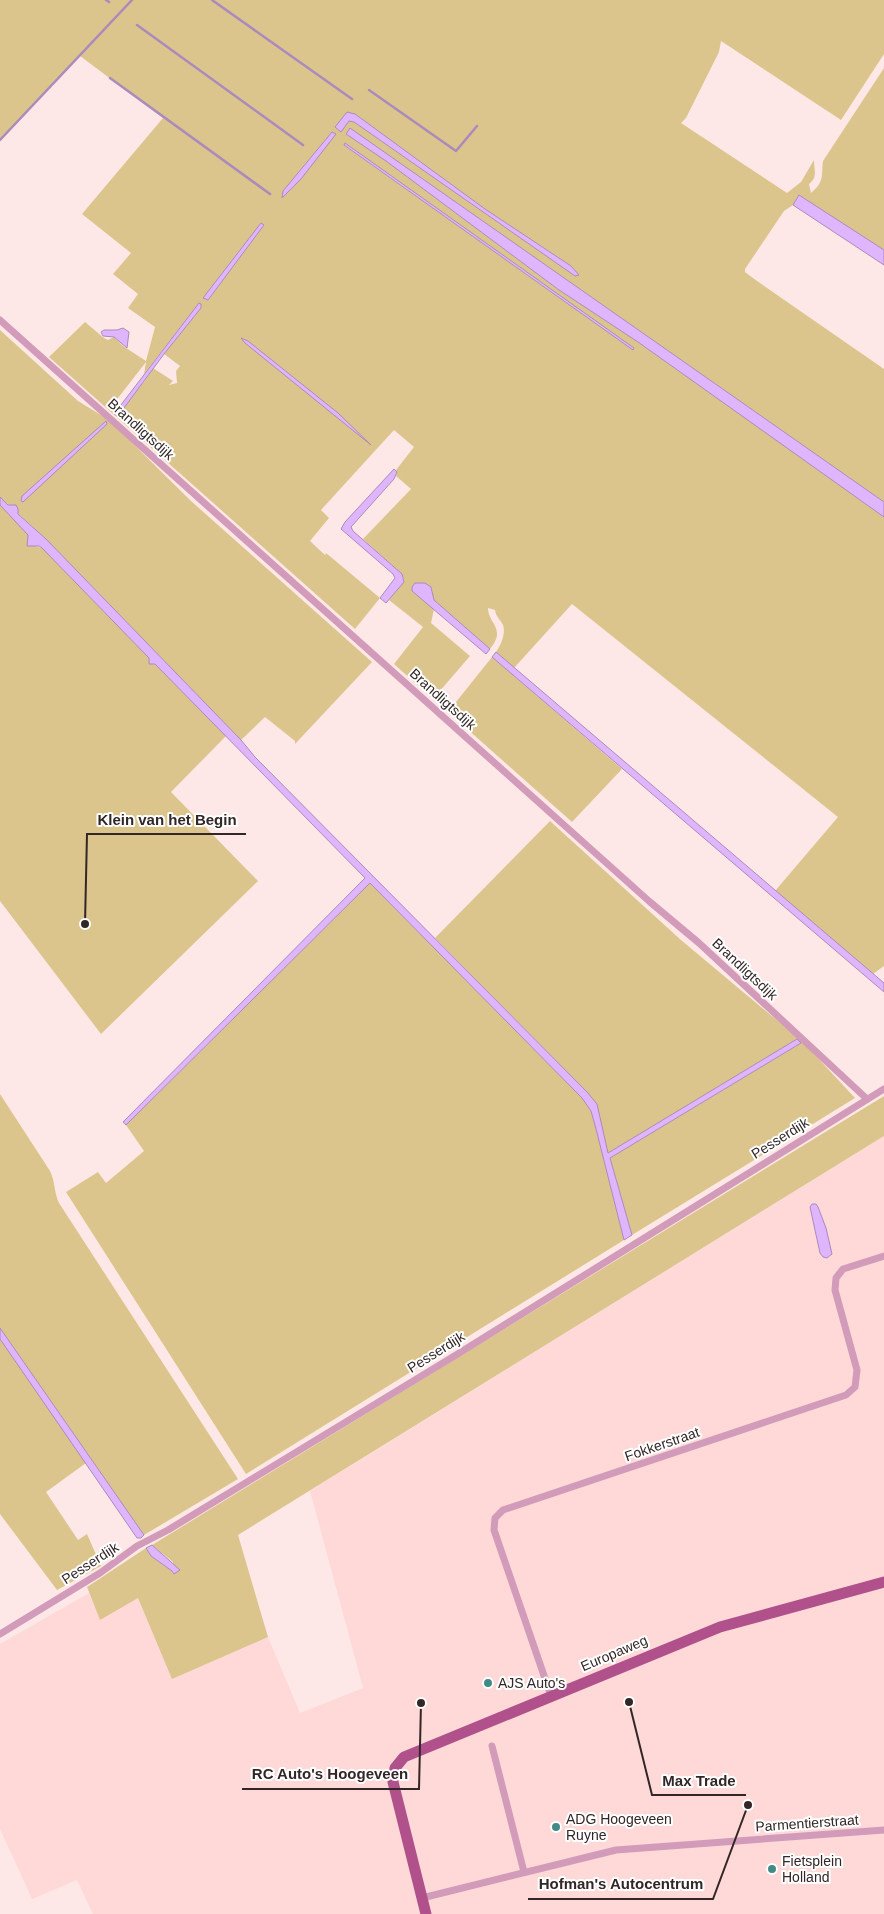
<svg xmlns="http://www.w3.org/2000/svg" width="884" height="1914" font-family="Arial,sans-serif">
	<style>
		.built { fill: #fed9d8 }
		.green { fill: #dcc58c; fill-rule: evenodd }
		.water { fill: #dfb5fd; stroke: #ab8abc }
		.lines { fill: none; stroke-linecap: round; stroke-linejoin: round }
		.stream { stroke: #ab8abc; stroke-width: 2.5 }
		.street { stroke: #d19bb9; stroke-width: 7 }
		.primary { stroke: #b1518c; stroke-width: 11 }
		.poi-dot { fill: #428a88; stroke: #fff; stroke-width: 2 }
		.labels { text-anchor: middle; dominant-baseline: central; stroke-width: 4; stroke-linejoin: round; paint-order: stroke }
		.street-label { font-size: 14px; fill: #332626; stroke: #fff }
		.poi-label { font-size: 14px; fill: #332626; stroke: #fff; text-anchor: start }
		.leader { fill: none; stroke: #332626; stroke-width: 2 }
		.callout-dot { fill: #332626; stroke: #fff; stroke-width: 2 }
		.callout-label { font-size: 15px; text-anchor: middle; font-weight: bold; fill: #332626; stroke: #fff; stroke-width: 4; stroke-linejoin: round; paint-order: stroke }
	</style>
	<rect width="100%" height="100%" fill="#fee8e7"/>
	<polygon class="built" points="884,1136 884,1914 93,1914 77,1880 32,1899 0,1829 0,1644 89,1593 100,1619 180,1570 205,1663 268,1637 300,1713 363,1688 310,1491"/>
	<g class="green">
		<path d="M0,0h884v54l-43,66 -120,-79 -2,11 -33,66 -5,5 106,70 14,-11 13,-22c0,10 4,17 -5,24l2,9c14,-12 10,-17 12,-32l61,-93v182l-85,-55 -6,10 -9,6 -39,58v3l12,9 127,88v133l-534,-374 -4,6 40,27 173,129 85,56 240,171v449l-11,8 -98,-83 63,-74 -266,-213 -58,64 -18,-16c5,-7 10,-19 7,-27 -3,-6 -7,-8 -8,-15l-7,-2c0,16 19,20 2,41l-56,-49 -2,-10 -19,1 21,18 -3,14 39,33 -37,43 -39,-35 29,-37 -34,-27 15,-18 -2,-8 -39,-35 48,-50 -15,-13 1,-4 -1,-2 18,-23 -20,-17 -73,80 8,8 -19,23 15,14 1,-2 54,45 -25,31 -306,-272 36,-35 19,16 4,2 6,-3 9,9 23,15 9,-34 -27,-19 10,-14 -25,-20 18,-21 -49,-39 81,-96 -83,-62 -80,84zM355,114l130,95 86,57 4,10 -221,-154 -5,-1zM332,132l-31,47 -18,18v-6zM345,143l288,206 -288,-203zM261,223l3,2 -56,75 -5,-2zM199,303l2,5 -37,46 16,12 -4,5 1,12 -8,2 4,-4 -20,-13 -9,14 -30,32 -3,-7 35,-45 -2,12z"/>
		<polygon points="0,330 78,401 109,420 191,501 372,662 295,744 295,741 265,717 241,740 46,539 0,497"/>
		<polygon points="0,505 24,530 28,535 29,539 35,546 42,548 150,659 149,664 155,664 226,736 171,792 258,881 101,1034 0,901"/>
		<polygon points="492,657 622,769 572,822 448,712"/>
		<polygon points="550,821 681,940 803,1042 855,1098 632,1235 610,1158 801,1043 797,1039 608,1154 587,1092 435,938"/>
		<polygon points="370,883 582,1098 591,1111 596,1129 624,1240 246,1474 66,1192 98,1172 106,1183 144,1151 126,1125"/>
		<path d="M0,1094l50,77c5,10 4,21 9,32l179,276 -94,56 -144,-207z"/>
		<polygon points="884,1096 884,1136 238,1535 268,1637 172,1679 138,1598 100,1620 87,1587 146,1548 151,1556 172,1571 173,1574 173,1562 152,1545"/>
		<polygon points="0,1339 86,1463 46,1492 78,1540 87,1534 101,1566 57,1590 0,1514"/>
	</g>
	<g class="water">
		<polygon points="347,112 355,114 485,209 571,266 579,275 575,276 354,122 349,121 341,132 335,127"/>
		<polygon points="350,128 884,502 884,517 638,342 559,290 386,161 346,134"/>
		<polygon points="332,132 336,134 301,179 282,198 283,191"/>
		<polygon points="345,143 634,348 633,350 344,145"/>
		<polygon points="799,195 884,250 884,265 793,205"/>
		<polygon points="261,223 264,225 208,300 203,298"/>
		<polygon points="199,303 201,304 201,308 164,354 118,416 114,414"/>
		<polygon points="123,328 129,332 127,348 114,337 103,336 101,332 104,330 117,330"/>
		<polygon points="241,338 248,341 338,413 371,445 245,343"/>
		<polygon points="106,421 107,424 23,502 21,501 22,496"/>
		<polygon points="394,469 397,472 394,479 351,527 353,531 402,574 404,582 386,603 380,598 395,578 393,574 341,529 345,522"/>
		<polygon points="0,497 8,505 16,505 18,509 18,514 46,539 241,740 255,757 587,1092 597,1104 608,1153 797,1039 801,1043 610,1158 632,1235 624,1240 596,1129 591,1111 582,1098 370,883 126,1125 123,1122 365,878 155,664 149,664 149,658 42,548 39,546 27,546 28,535 0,505"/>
		<polygon points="415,583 425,583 431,587 434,600 490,649 486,654 412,591 412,587"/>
		<polygon points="496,652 884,983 884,992 492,657"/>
		<polygon points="812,1204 816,1204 818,1207 826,1228 832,1254 827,1258 823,1257 820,1253 810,1207"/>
		<polygon points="0,1328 144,1535 141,1538 137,1538 0,1339"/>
		<polygon points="152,1545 180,1570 174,1574 172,1571 151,1556 146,1548"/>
	</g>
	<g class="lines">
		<g class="stream">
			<polyline points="106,0 109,2"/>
			<polyline points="212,0 352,99"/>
			<polyline points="137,25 303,145"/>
			<polyline points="110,78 270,194"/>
			<polyline points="369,90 456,151 477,126"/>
			<polyline points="0,140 132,0"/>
		</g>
		<g class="street">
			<polyline points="0,320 650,902 699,943 867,1099"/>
			<polyline points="0,1634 100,1573 137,1546 168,1530 456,1355 884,1089"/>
			<polyline points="551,1696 494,1530 495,1518 503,1510 846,1395 855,1387 857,1370 835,1290 836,1278 843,1269 884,1256"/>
			<polyline points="492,1746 524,1872"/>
			<polyline points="422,1898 616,1850 884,1830"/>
		</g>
		<polyline class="primary" points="426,1914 393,1782 395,1768 404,1757 720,1627 884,1582"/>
	</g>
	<g class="poi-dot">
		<circle cx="488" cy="1683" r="5"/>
		<circle cx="556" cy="1827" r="5"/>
		<circle cx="772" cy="1869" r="5"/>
	</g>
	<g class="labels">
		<g class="street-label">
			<text transform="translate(141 429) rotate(42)">Brandligtsdijk</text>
			<text transform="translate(443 699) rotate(42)">Brandligtsdijk</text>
			<text transform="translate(745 969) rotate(43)">Brandligtsdijk</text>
			<text transform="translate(780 1138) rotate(-32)">Pesserdijk</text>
			<text transform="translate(436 1352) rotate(-32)">Pesserdijk</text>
			<text transform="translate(662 1444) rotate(-19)">Fokkerstraat</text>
			<text transform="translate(90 1563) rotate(-33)">Pesserdijk</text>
			<text transform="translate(614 1653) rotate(-23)">Europaweg</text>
			<text transform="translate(807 1823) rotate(-4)">Parmentierstraat</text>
		</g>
		<g class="poi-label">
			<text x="498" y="1683">AJS Auto's</text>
			<text x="566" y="1819">ADG Hoogeveen<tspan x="566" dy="16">Ruyne</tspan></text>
			<text x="782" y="1861">Fietsplein<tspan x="782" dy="16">Holland</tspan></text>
		</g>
	</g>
	<path class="leader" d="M85 924L87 834H246M421 1703L419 1789H242M629 1702L652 1795H746M748 1805L713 1899H528"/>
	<g class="callout-dot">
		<circle cx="85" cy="924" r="5"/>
		<circle cx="421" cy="1703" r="5"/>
		<circle cx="629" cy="1702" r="5"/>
		<circle cx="748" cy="1805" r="5"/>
	</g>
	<g class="callout-label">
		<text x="167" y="825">Klein van het Begin</text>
		<text x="330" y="1779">RC Auto's Hoogeveen</text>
		<text x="699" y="1786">Max Trade</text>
		<text x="621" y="1889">Hofman's Autocentrum</text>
	</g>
</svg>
